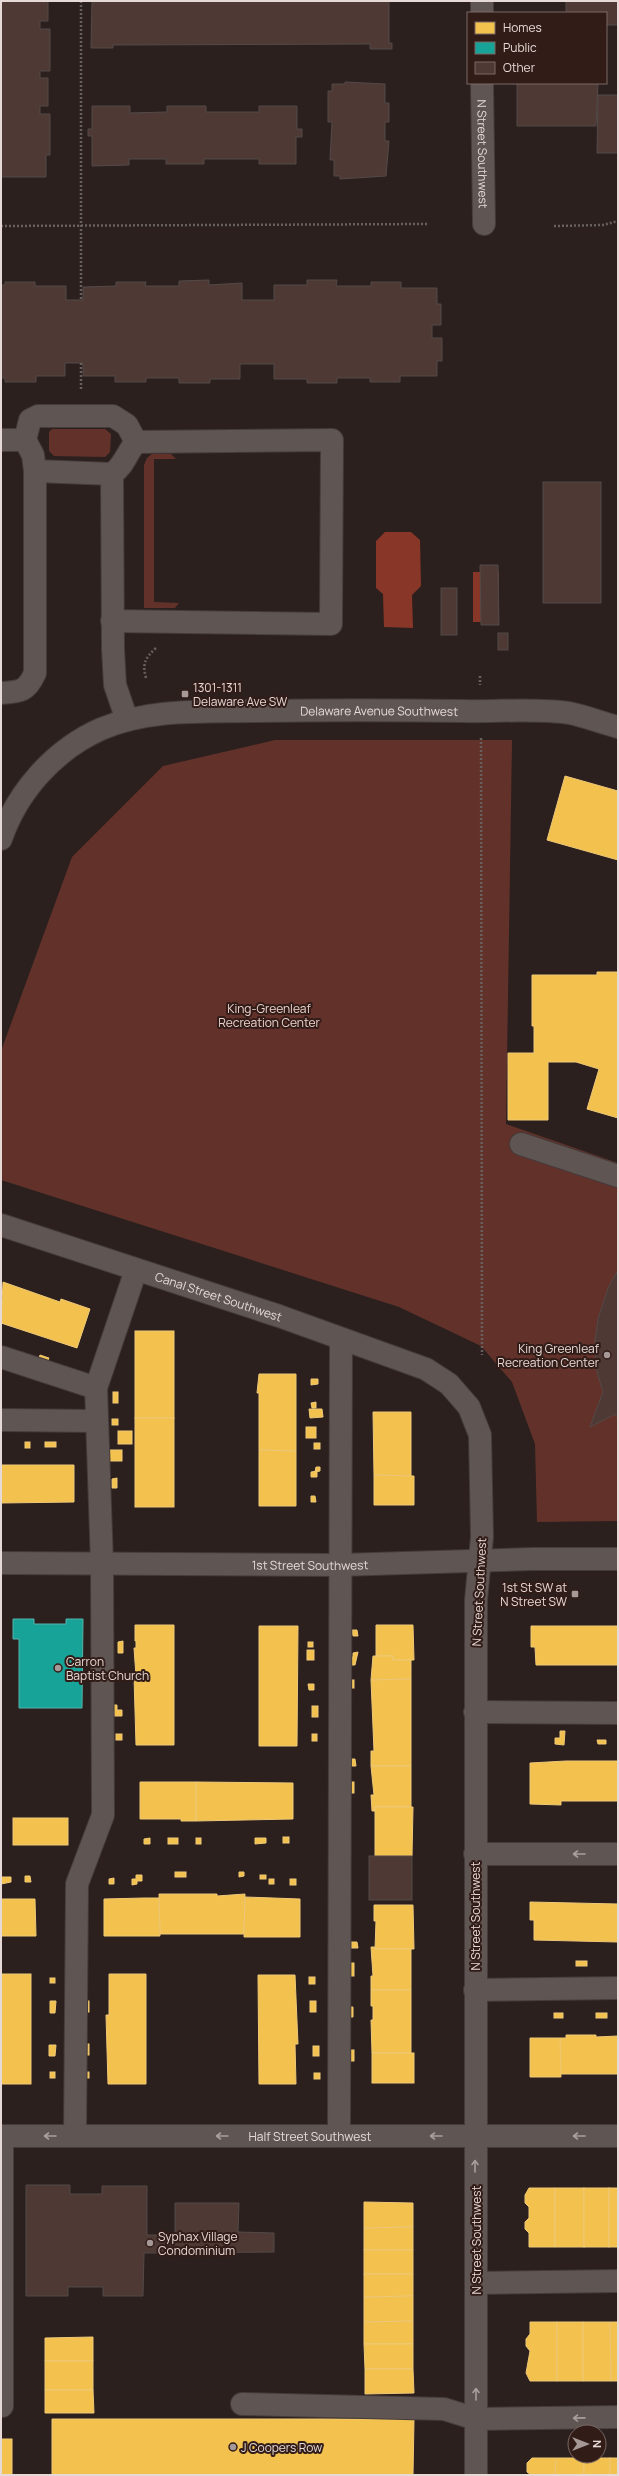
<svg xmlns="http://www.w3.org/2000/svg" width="619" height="2476" font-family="Manrope,sans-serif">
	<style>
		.green { fill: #62322a }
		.water { fill: #883628 }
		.homes { fill: #f2c14e; stroke: #efc877 }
		.public { fill: #17a398; stroke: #55b3ab }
		.building { fill: #4e3935; stroke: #534a48 }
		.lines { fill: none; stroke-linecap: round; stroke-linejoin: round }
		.minor-casing { stroke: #453b3a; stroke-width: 24 }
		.path { stroke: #68605e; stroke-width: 2.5; stroke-dasharray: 2 2; stroke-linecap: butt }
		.minor { stroke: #5f5654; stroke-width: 22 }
		.oneway { stroke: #aa9e9c }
		.poi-dot { fill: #a59896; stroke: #311c18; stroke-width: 1.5 }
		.labels { text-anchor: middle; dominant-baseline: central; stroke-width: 4; stroke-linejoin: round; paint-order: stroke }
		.street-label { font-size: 12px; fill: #e7d9d6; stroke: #311c18 }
		.poi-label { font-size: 12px; fill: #e7d9d6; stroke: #311c18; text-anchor: start }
		.park-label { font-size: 12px; fill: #eed3ce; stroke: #311c18 }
	</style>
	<rect width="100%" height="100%" fill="#2b201e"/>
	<g class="green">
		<polygon points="52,429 105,429 111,434 110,452 105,457 54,456 49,451 49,432"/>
		<polygon points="152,454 171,454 176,459 154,459 154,602 179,603 175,608 144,608 144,465 147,458"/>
		<polygon points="275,740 512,740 506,1124 618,1163 618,1521 537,1522 535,1444 512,1382 481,1346 399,1307 1,1180 1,1051 72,857 163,766"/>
	</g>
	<g class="water">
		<polygon points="385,532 411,532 420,540 421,586 412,595 413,628 384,627 383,594 376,588 376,541"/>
		<polygon points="473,572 499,572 498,622 473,622"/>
	</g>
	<g class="homes">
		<polygon points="565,776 618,791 618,860 547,840"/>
		<polygon points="597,972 618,972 618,1118 587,1109 599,1069 576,1062 548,1062 548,1120 508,1120 508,1053 534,1053 534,1026 532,1026 532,975 597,975"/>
		<polygon points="3,1282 60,1302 61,1299 90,1309 77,1348 1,1323"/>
		<rect x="135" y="1331" width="39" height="87"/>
		<polygon points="40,1355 49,1358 47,1363 38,1360"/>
		<polygon points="259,1374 296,1374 296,1451 259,1450 259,1393 257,1393"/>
		<polygon points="311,1379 318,1379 318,1384 311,1385"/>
		<rect x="113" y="1392" width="5" height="11"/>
		<polygon points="316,1402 316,1408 312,1408 311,1403"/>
		<polygon points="309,1409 322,1409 323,1417 310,1418"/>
		<polygon points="373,1412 411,1412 411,1476 374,1475"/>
		<rect x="135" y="1418" width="39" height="89"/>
		<rect x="112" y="1419" width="6" height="6"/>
		<rect x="306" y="1427" width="10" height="11"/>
		<rect x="118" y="1431" width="14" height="13"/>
		<rect x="25" y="1442" width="5" height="6"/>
		<rect x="45" y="1442" width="11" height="5"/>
		<rect x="314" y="1443" width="6" height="6"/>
		<rect x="109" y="1450" width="13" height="11"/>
		<polygon points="259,1450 296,1451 296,1506 259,1506"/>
		<polygon points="1,1465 74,1465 74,1502 1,1503"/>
		<polygon points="316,1467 320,1467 320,1471 315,1472"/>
		<polygon points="317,1471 317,1477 311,1477 311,1472"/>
		<polygon points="374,1475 414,1476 414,1505 374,1505"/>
		<polygon points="117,1478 117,1488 112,1488 112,1479"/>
		<polygon points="311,1496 315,1496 316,1502 311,1502"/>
		<polygon points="135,1625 174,1625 174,1745 136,1745 134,1676 136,1676 134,1648 136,1648 136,1641 135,1641"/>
		<polygon points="376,1625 413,1625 414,1660 393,1660 393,1656 376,1656"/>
		<polygon points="259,1626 298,1626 297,1746 259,1746"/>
		<polygon points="531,1626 618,1626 618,1665 536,1665 535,1647 531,1647"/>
		<polygon points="352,1630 357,1630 358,1636 353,1636"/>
		<polygon points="123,1641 123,1653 118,1653 118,1642"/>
		<rect x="308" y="1642" width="5" height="5"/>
		<rect x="307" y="1650" width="7" height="10"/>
		<polygon points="358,1652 355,1665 349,1665 349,1657 353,1657 353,1653"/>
		<polygon points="373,1656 393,1656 393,1660 411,1660 411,1679 371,1680"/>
		<polygon points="411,1679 411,1766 371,1766 371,1751 374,1751 371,1680"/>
		<rect x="348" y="1680" width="6" height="8"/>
		<polygon points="308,1684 314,1684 314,1690 309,1690"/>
		<polygon points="110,1705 117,1705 117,1710 122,1710 122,1716 114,1716 114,1711 110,1711"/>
		<rect x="312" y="1706" width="6" height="11"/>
		<polygon points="560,1731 565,1731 564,1745 555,1744 555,1738 560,1738"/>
		<rect x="116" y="1734" width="6" height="6"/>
		<rect x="312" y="1734" width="5" height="7"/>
		<polygon points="597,1740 606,1740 606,1744 598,1744"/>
		<polygon points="350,1759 355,1759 356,1766 350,1766"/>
		<polygon points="566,1761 618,1761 618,1801 561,1801 561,1805 530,1804 530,1763"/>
		<polygon points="371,1766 411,1766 411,1807 375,1807 375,1811 372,1811 371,1795 374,1795"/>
		<polygon points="140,1782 196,1782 196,1821 181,1821 181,1819 140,1819"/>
		<polygon points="196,1782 293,1783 293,1819 196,1821"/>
		<rect x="348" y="1782" width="6" height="11"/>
		<polygon points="375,1807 413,1807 412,1856 375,1856"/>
		<rect x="13" y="1818" width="55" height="27"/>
		<rect x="283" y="1837" width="6" height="6"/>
		<polygon points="150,1838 150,1844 144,1844 144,1839"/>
		<rect x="168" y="1838" width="10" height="6"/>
		<rect x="196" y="1838" width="5" height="6"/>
		<polygon points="255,1838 266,1838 266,1843 255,1844"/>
		<rect x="175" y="1872" width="11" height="5"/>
		<polygon points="239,1872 244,1872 244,1876 239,1877"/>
		<polygon points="136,1875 142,1875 142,1881 137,1881 137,1884 132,1885 132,1879 136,1879"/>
		<rect x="260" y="1875" width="6" height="4"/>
		<polygon points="25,1876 30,1876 31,1882 25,1882"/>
		<polygon points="1,1877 11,1877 11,1882 1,1884"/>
		<polygon points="114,1878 114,1884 109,1884 109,1879"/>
		<rect x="269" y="1879" width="5" height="5"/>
		<rect x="290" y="1879" width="6" height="6"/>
		<polygon points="159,1894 217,1894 217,1896 245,1894 244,1934 160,1934"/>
		<polygon points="245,1897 300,1899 300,1937 244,1937"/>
		<polygon points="144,1898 159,1898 160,1936 104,1936 104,1899"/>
		<polygon points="1,1899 35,1899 36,1936 1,1936"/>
		<polygon points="530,1902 618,1904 618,1942 534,1940 534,1920 530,1920"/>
		<polygon points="374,1905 413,1905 414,1949 375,1949 376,1921 374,1921"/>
		<polygon points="351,1942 357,1942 358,1948 351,1948"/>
		<polygon points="371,1947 375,1947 375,1949 411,1949 411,1990 371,1990 371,1976 373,1976"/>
		<rect x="576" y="1961" width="11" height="5"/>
		<rect x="348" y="1963" width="6" height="13"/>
		<rect x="1" y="1974" width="30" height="110"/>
		<polygon points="109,1974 146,1974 146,2084 108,2084 106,2015 109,2015"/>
		<polygon points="258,1975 295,1975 298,2044 295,2044 296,2084 259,2084"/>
		<rect x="309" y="1977" width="6" height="7"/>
		<rect x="50" y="1978" width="5" height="5"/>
		<polygon points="371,1990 411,1990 411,2053 372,2053 371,2020 373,2020 373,2006 371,2006"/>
		<polygon points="50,2001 56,2001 55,2013 50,2013"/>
		<rect x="84" y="2001" width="5" height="11"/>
		<rect x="310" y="2001" width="6" height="11"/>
		<polygon points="348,2007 353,2007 353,2017 349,2017"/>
		<rect x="554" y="2013" width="9" height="5"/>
		<rect x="596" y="2013" width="11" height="5"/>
		<polygon points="566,2035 596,2035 596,2037 618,2036 618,2074 560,2074 560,2038 566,2038"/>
		<polygon points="530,2038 560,2038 561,2077 530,2077"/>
		<rect x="84" y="2044" width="5" height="11"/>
		<polygon points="49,2045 56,2045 55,2056 49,2056"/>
		<rect x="313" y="2046" width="6" height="10"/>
		<rect x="348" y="2050" width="6" height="11"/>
		<rect x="372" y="2053" width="42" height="30"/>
		<rect x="50" y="2072" width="5" height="6"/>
		<rect x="84" y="2072" width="5" height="6"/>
		<rect x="314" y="2073" width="6" height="6"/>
		<polygon points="529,2188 555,2188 555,2247 529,2247 529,2233 525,2229 525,2222 529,2218 529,2207 525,2203 525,2195"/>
		<rect x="555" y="2188" width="29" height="59"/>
		<rect x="584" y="2188" width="25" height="59"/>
		<rect x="609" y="2188" width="9" height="59"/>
		<polygon points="364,2202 413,2203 413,2227 364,2228"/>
		<polygon points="413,2227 413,2250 364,2250 364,2228"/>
		<rect x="364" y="2250" width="49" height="24"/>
		<polygon points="364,2274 413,2274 413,2296 364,2297"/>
		<polygon points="413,2296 413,2321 364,2322 364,2297"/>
		<polygon points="413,2321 413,2344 364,2344 364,2322"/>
		<polygon points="530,2322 557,2322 557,2381 530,2381 526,2373 530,2351 526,2346 526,2339 530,2334"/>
		<rect x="557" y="2322" width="26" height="59"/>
		<polygon points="583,2322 610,2322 611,2381 583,2381"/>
		<polygon points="610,2322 618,2322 618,2381 611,2381"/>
		<polygon points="93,2337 93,2361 45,2361 45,2338"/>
		<polygon points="364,2344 413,2344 413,2369 365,2369"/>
		<rect x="45" y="2361" width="48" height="29"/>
		<polygon points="365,2369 413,2369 414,2393 365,2394"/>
		<polygon points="45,2390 93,2390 94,2413 45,2413"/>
		<polygon points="52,2419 414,2419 413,2475 52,2475"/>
		<rect x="1" y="2439" width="11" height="36"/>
		<polygon points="532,2458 556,2458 555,2475 531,2475 527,2472 527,2463"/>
		<polygon points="556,2458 584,2458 584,2475 555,2475"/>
		<rect x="584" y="2458" width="26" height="17"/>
		<rect x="610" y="2458" width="8" height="17"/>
	</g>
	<polygon class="public" points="13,1619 34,1619 34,1624 66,1624 66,1619 83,1619 82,1708 19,1708 19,1639 13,1639"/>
	<g class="building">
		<polygon points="1,1 48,1 48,21 40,21 40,29 50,29 50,71 40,71 40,78 48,78 48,106 40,106 40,114 50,114 50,155 46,155 46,177 1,177"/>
		<polygon points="92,1 389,1 389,43 392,43 392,49 370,49 370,44 113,45 113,48 91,48"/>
		<polygon points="566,1 618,1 618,25 606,25 606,13 566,13"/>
		<polygon points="345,82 385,84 385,103 389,103 389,122 385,122 385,141 389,141 386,176 340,179 340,176 334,176 334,160 330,160 332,122 328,122 328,91 332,91 332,84 345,84"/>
		<polygon points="517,83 598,83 596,126 517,126"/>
		<polygon points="598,95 618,95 618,153 597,153"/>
		<polygon points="92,106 130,106 130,113 167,112 167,106 206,106 206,112 259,112 259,106 297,106 297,129 302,129 302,137 296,137 296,164 259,164 259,159 204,159 204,164 166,164 166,159 129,159 129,165 92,166 92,136 88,136 88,129 92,129"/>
		<polygon points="209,280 209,285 242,283 242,300 274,300 274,285 307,285 307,280 337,280 336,286 371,286 371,282 401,282 401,288 437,288 437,304 441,304 441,325 432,325 432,338 442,338 442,361 437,361 437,376 400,376 400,382 370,382 370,378 337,378 337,383 307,383 307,379 274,379 274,364 240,364 240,379 210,379 210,383 179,383 179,378 146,378 146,382 115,382 115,376 83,376 83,363 65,363 65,376 36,376 36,382 5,382 5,378 1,378 1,285 5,285 5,282 35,282 35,286 66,286 66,300 83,300 83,287 116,286 116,282 146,282 145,286 179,286 179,281"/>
		<rect x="543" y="482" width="58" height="121"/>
		<polygon points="480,565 498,565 499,625 481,625"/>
		<rect x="441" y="588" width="16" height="47"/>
		<rect x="498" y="633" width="10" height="17"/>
		<polygon points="618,1270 618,1418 615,1414 590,1427 603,1392 596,1368 595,1342 598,1319 608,1288"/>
		<rect x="369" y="1856" width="43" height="44"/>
		<polygon points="26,2185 70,2185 70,2194 102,2194 102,2186 147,2186 147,2235 175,2235 175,2203 239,2203 238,2232 274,2233 274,2252 144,2253 143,2296 103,2296 103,2287 68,2287 68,2296 26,2296"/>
	</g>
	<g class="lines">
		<defs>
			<g id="minor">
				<polyline points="482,1 482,13"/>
				<path id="s1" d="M482,83l2,141"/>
				<polyline points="1,440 25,440 30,420 38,416 113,416 127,425 136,442 332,440 331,624 112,621"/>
				<polyline points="25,440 33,455 35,471 112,474"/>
				<path d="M1,693c20,-1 26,-2 34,-20v-202"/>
				<path d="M127,720l-12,-35 -2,-36 -1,-175c12,-8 14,-20 24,-32"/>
				<path id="s2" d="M1,839c16,-47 53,-89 100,-110 49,-21 104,-17 157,-18 67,-1 135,-1 203,0 33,1 76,-3 108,2 16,3 33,10 49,14"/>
				<polyline points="521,1144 618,1176"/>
				<path id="s3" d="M1,1225l278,91 147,53 23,15 20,23 11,28 2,102 -6,63v875"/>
				<polyline points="1,1357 96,1388"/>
				<polyline points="1,1420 97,1421"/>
				<path id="s4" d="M1,1563l339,2 192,-6h86"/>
				<polyline points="475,1712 618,1713"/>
				<polyline points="475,1854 618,1854"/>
				<polyline points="475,1990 618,1988"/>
				<path id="s5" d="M1,2136h617"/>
				<polyline points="2,2136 2,2406"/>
				<polyline points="75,2136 77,1884 103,1815 102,1564 96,1388 136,1270"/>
				<polyline points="339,2136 341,1339"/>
				<polyline points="476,2283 618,2281"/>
				<polyline points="242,2404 444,2409 476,2419 618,2417"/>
			</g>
		</defs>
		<use href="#minor" class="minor-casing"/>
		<g class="path">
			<polyline points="81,1 81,300"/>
			<polyline points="1,226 427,224"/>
			<polyline points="554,226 603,225 618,221"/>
			<polyline points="81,363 81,389"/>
			<polyline points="480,676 480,685"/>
			<path d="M146,678c-4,-14 -1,-20 10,-30"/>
			<polyline points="481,738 482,1355"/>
		</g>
		<use href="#minor" class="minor"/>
	</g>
	<defs><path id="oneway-shaft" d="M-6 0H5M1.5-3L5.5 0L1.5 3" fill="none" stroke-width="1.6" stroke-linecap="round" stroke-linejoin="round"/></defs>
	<g class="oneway">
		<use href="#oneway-shaft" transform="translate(579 1854) rotate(-180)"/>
		<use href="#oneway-shaft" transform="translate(50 2136) rotate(180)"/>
		<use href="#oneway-shaft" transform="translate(222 2136) rotate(180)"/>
		<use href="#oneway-shaft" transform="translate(436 2136) rotate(-180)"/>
		<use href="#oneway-shaft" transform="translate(579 2136) rotate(180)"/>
		<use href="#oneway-shaft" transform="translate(475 2166) rotate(-90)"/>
		<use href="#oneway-shaft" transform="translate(476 2394) rotate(-90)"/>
		<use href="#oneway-shaft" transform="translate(579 2418) rotate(179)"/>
	</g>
	<g class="poi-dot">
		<rect x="181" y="690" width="8" height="8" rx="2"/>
		<circle cx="607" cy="1355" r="4"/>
		<rect x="571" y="1590" width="8" height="8" rx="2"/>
		<circle cx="58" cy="1668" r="4"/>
		<circle cx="150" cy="2243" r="4"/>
		<circle cx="233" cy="2447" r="4"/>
	</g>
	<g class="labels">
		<g class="street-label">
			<text stroke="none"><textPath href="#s1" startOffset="71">N Street Southwest</textPath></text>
			<text stroke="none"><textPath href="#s2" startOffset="433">Delaware Avenue Southwest</textPath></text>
			<text stroke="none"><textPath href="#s3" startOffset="229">Canal Street Southwest</textPath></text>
			<text stroke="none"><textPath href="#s4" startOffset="309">1st Street Southwest</textPath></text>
			<text transform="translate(479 1592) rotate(-87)">N Street Southwest</text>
			<text transform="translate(475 1916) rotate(-90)">N Street Southwest</text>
			<text stroke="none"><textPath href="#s5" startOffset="309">Half Street Southwest</textPath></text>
			<text transform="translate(476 2240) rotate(-90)">N Street Southwest</text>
		</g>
		<g class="poi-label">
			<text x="193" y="687">1301-1311<tspan x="193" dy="14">Delaware Ave SW</tspan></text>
			<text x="599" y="1348" text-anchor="end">King Greenleaf<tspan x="599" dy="14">Recreation Center</tspan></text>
			<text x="567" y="1587" text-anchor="end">1st St SW at<tspan x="567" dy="14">N Street SW</tspan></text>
			<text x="66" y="1661">Carron<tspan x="66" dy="14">Baptist Church</tspan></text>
			<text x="158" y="2236">Syphax Village<tspan x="158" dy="14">Condominium</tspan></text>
			<text x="241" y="2447">J Coopers Row</text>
		</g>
		<g class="park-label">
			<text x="269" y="1008">King-Greenleaf<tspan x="269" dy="14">Recreation Center</tspan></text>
		</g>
	</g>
	<rect width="619" height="2476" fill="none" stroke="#e7d9d6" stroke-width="4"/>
	<rect x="467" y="12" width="140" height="72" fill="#311c18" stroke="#7a6864"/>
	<rect x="475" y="22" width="20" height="12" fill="#f2c14e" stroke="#7a6864"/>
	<text x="503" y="32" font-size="12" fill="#e7d9d6">Homes</text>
	<rect x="475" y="42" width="20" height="12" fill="#17a398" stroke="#7a6864"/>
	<text x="503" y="52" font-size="12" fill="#e7d9d6">Public</text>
	<rect x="475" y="62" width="20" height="12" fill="#4e3935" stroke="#7a6864"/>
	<text x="503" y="72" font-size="12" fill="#e7d9d6">Other</text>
	<g transform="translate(587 2444) rotate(90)"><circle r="19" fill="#311c18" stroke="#7a6864"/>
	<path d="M0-3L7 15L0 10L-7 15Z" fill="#a59896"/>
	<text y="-6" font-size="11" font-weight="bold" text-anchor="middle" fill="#e7d9d6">N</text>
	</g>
</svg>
